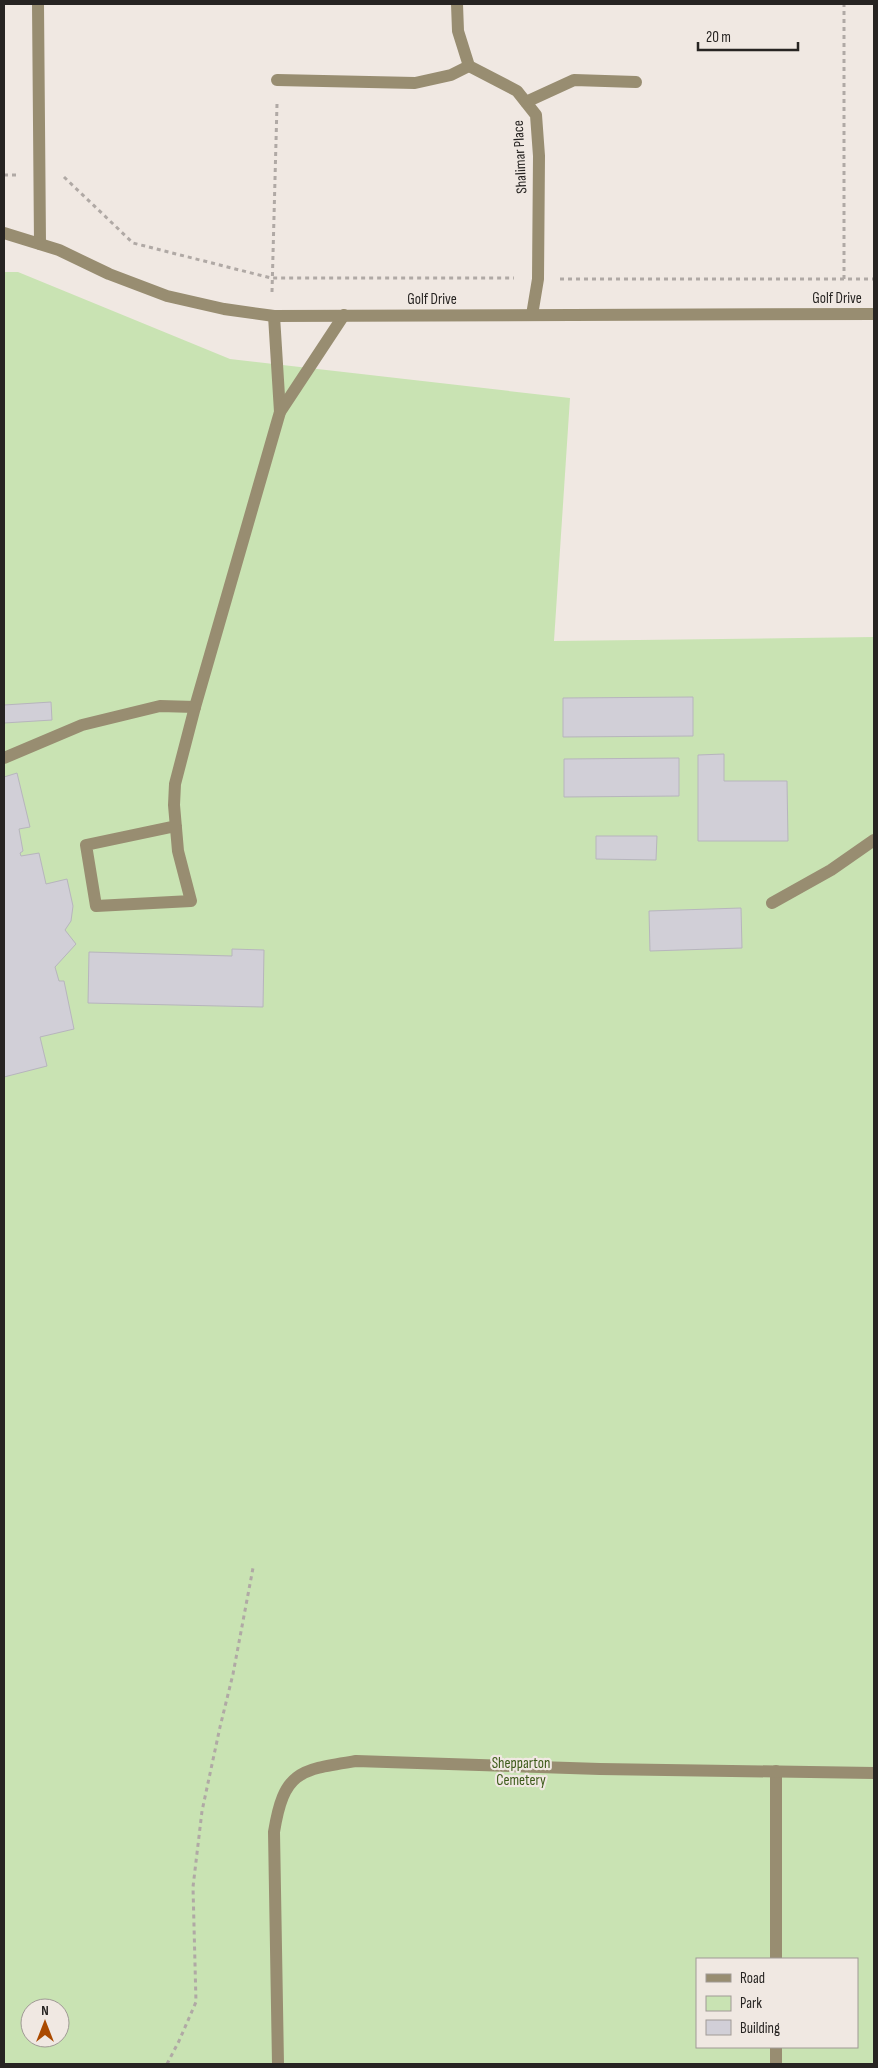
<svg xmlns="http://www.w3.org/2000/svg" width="878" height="2068" font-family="'Sofia Sans Condensed',sans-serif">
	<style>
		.green { fill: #c9e3b3; fill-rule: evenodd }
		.building { fill: #d1cfd7; stroke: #b7b5bd }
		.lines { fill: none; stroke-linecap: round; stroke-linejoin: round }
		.path { stroke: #b0a9a5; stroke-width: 3; stroke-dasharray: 4 4; stroke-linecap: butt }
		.service { stroke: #988d71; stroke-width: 12 }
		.minor { stroke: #988d71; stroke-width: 12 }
		.labels { text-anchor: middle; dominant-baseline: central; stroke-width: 4.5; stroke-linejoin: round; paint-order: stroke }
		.street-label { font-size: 15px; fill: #272422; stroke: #f0e8e2 }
		.park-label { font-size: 15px; fill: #3c5a19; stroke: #f0e8e2 }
	</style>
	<rect width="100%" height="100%" fill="#f0e8e2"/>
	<path class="green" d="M4,272h14l212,87 340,39 -16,243 320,-4v1427h-870zM697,1959h160v88h-160zM30,2008h30v30h-30z"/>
	<g class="building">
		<polygon points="693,697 693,736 563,737 563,698"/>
		<polygon points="51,702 52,720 4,723 4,705"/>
		<polygon points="724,754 724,781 787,781 788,841 698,841 698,755"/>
		<polygon points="679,758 679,796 564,797 564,759"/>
		<polygon points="17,773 30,827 19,829 23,851 20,853 21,856 39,853 46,884 67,879 73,906 71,921 65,930 76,944 55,967 59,981 64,981 74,1029 40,1037 47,1066 4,1077 4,777"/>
		<polygon points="596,836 657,836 656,860 596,859"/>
		<polygon points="741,908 742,948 650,951 649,911"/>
		<polygon points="232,949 264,950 263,1007 88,1003 89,952 232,956"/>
	</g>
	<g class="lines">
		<g class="path">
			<polyline points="4,175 16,175"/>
			<polyline points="64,177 133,243 271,278 514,278"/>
			<polyline points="560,279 874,279"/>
			<polyline points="844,279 844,4"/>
			<polyline points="272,292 277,104"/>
			<polyline points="167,2064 179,2041 196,2002 193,1887 202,1811 220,1727 233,1674 253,1568"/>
		</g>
		<g class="service">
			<polyline points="274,316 280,412"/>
			<polyline points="4,758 82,725 160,706 195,707"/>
			<polyline points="176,826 86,845 96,906 191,901 178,851 174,805 175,784 195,707 280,412 344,315"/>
			<polyline points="772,903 831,870 874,840"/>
			<polyline points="776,1771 776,1959"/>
			<polyline points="776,2047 776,2064"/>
			<path d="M278,2064l-4,-232c10,-61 25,-62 82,-71l244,8 274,4"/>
		</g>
		<g class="minor">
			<polyline points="38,4 40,244"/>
			<polyline points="457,4 458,31 469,66 517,91 536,115 539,156 538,279 532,315"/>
			<polyline points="277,80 415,83 451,75 469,66"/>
			<polyline points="526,102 574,80 636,82"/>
			<polyline points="4,233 59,250 109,274 167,296 224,309 274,316 874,314"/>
		</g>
	</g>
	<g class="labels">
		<g class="street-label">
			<text transform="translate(520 157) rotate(-93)">Shalimar Place</text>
			<text x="837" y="298">Golf Drive</text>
			<text x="432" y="299">Golf Drive</text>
		</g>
		<g class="park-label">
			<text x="521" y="1763">Shepparton<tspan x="521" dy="17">Cemetery</tspan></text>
		</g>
	</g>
	<rect width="878" height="2068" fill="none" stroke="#272422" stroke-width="10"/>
	<rect x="696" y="1958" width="162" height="90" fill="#f0e8e2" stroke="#a09a95"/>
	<rect x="706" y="1974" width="25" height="8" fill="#988d71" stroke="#a09a95"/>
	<text x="740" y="1983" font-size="15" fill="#272422">Road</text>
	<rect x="706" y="1996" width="25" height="15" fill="#c9e3b3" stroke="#a09a95"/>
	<text x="740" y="2008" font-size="15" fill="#272422">Park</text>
	<rect x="706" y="2020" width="25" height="15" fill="#d1cfd7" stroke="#a09a95"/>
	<text x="740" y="2033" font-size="15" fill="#272422">Building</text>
	<g transform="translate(45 2023)"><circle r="24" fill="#f0e8e2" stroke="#a09a95"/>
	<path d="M0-4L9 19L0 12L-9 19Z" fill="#aa4a00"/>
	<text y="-8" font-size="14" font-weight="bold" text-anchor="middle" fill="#272422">N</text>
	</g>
	<path d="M698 42v8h100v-8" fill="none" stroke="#272422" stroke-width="2.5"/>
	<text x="706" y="42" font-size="15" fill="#272422" stroke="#f0e8e2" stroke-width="4" paint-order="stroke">20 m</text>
</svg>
